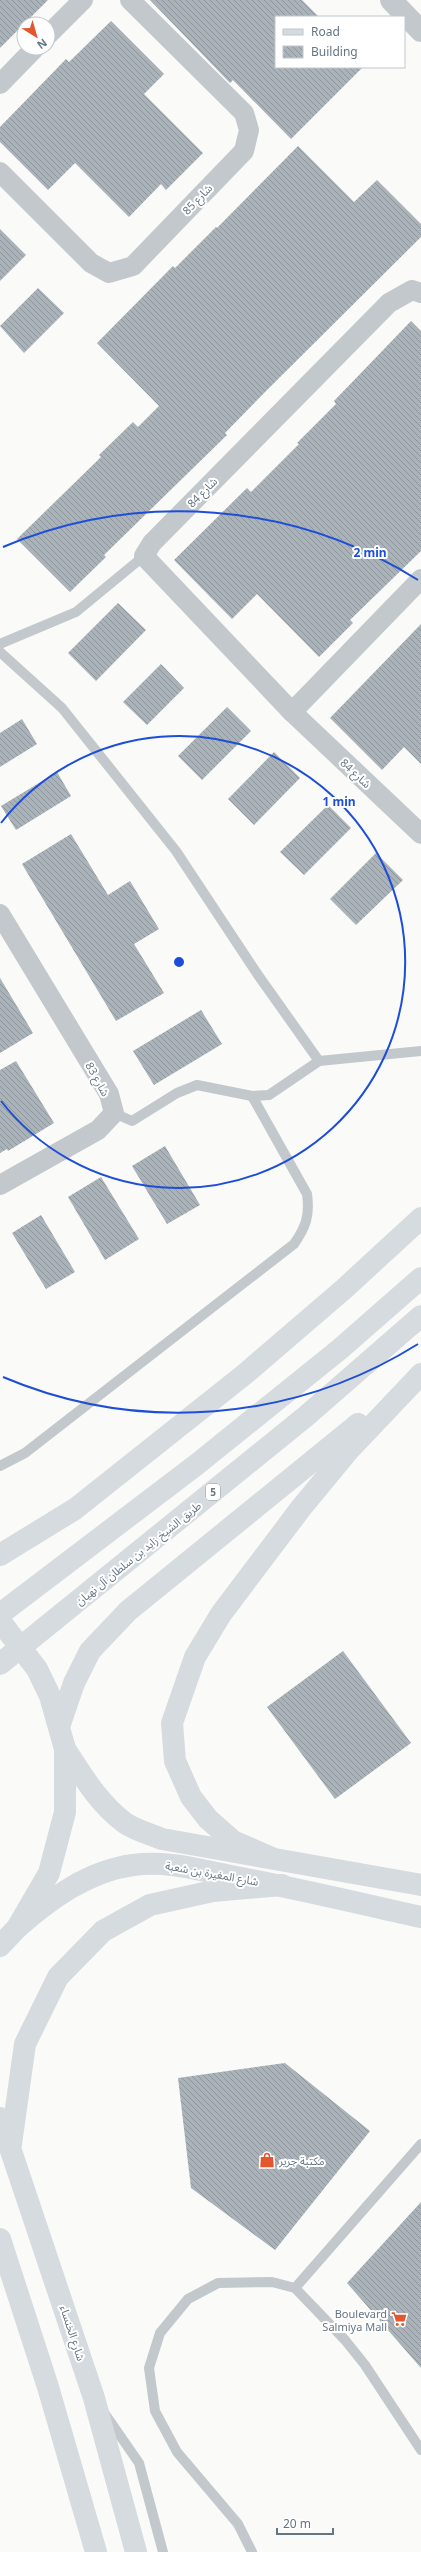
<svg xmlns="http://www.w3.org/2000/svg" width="421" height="2552" font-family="'Noto Sans','Noto Sans Arabic',sans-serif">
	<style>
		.building { fill: url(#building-back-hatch) }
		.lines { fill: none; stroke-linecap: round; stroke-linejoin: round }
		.service { stroke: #c3c8cc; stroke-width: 10 }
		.minor { stroke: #c3c8cc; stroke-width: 20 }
		.tertiary { stroke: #c3c8cc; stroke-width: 22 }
		.secondary { stroke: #d6dbdf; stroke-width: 22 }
		.motorway { stroke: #d6dbdf; stroke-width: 22 }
		.ring { fill: none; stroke: #1d4ed8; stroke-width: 2 }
		.labels { text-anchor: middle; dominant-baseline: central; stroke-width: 4; stroke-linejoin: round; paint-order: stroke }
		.shield { fill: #fff; stroke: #939fa8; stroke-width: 1 }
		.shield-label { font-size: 10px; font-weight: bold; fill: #657683 }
		.street-label { font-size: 11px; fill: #657683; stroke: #fff }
		.poi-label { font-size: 11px; fill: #657683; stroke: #fff; text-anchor: start }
		.centre { fill: #1d4ed8; stroke: #fff; stroke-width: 2 }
		.ring-label { font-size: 12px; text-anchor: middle; font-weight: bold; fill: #1d4ed8; stroke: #fff; stroke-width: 4; stroke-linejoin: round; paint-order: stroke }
	</style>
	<defs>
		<pattern id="building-back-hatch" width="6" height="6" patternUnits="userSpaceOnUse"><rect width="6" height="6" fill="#aab3b9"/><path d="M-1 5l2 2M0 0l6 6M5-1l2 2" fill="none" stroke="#8e969c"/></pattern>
	</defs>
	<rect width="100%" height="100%" fill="#fafaf8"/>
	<g class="building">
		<polygon points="0,0 48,0 0,48"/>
		<polygon points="150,0 302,0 319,17 276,17 276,67 363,67 291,139 233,80 230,83"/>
		<polygon points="111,21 164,74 144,94 203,153 166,190 161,184 129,217 75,163 48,190 0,142 0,127 66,59 69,62"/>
		<polygon points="298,146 354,202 377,180 421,224 421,237 266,391 225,433 227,435 104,555 106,557 70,592 17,539 101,457 99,455 133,422 138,427 159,406 97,343 173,266 175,268 216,227 217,228"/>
		<polygon points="0,229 26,255 0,281"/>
		<polygon points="38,288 64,313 24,353 0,326"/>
		<polygon points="411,321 421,331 421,551 350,620 353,623 319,657 257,594 232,619 174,560 247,488 251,492 299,444 297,443 336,404 334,401"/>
		<polygon points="118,603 146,630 96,681 68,653"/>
		<polygon points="421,624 421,764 404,747 382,770 330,718"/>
		<polygon points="161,664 184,688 147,725 123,702"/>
		<polygon points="227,707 251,731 202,780 178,756"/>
		<polygon points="22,719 37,744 0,767 0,733"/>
		<polygon points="274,752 300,778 254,825 228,799"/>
		<polygon points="57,772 71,796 16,830 1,806"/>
		<polygon points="328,805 351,828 304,875 280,852"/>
		<polygon points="71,834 108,895 130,881 159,929 134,944 164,993 116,1021 22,864"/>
		<polygon points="376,853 403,880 356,925 330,899"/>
		<polygon points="0,978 33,1033 0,1053"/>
		<polygon points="201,1010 222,1044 154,1085 133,1051"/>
		<polygon points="16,1061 54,1123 8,1151 7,1149 0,1153 0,1070"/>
		<polygon points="165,1146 200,1205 167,1224 132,1166"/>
		<polygon points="101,1177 139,1239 105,1260 68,1197"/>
		<polygon points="41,1215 75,1272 46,1289 12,1233"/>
		<polygon points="343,1651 411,1743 335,1799 267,1707"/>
		<polygon points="285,2063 370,2131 275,2250 191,2188 178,2078"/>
		<polygon points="421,2202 421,2368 347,2283"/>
	</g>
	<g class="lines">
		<g class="service">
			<polyline points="0,644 76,612 144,556"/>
			<polyline points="0,652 62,708 176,851 258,975 319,1061"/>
			<polyline points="114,1113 132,1121 177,1093 197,1085 252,1096 269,1095 319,1061 421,1051"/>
			<path d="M0,1466l25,-13 269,-209c12,-17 16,-29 13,-50l-55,-98"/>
			<polyline points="295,2288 421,2144"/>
			<polyline points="105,2414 139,2463 163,2552"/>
			<polyline points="252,2552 238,2524 177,2452 155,2411 149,2368 160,2333 188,2299 218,2283 272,2282 295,2288 345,2340 365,2365 421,2450"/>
		</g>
		<g class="minor">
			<polyline points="48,35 83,0"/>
			<polyline points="0,84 35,48"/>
			<polyline points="0,172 91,263 109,273 133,266 244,151 249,130 244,113 130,0"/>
			<polyline points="421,293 412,290 389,303 152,543 144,556 292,712 421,834"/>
			<polyline points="292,712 421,579"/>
			<polyline points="0,914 109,1094 114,1113 98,1130 0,1185"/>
		</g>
		<polyline class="tertiary" points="391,0 421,31"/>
		<g class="secondary">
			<polyline points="0,1555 75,1509 245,1374 344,1289 421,1218"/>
			<polyline points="0,1621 37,1669 50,1696 65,1749 65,1812 49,1873 17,1928 0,1946"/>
			<polyline points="60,1724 74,1683 90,1651 128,1611 358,1424"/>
			<path d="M65,1749c17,26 34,55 60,74 10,7 25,11 37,16l259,46"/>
			<polyline points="272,1858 233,1841 208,1819 191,1797 175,1761 172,1723 195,1657 221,1614 301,1508 348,1451 421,1374"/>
			<path d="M17,1928c33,-29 71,-57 116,-63 33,-5 66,5 98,11 64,12 127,27 190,41"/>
			<polyline points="0,2118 94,2398 136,2552"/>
			<polyline points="11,2144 25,2044 58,1977 103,1931 150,1905 213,1891 282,1885"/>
			<polyline points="0,2239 48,2387 96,2552"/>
		</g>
		<g class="motorway">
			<polyline points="0,1614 196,1465 340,1349 421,1278"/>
			<polyline points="0,1664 305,1417 421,1316"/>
		</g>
	</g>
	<g class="ring">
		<path d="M1 823A226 226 0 1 1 1 1101"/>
		<path d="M418 1344A451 451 0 0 1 3 1377M3 547A451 451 0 0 1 418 580"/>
	</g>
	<defs>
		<symbol id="shop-bare" viewBox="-9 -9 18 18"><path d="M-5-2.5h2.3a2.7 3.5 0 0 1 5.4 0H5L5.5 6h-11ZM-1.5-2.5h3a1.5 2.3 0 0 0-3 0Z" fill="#e4572e" stroke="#fff" stroke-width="2.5" paint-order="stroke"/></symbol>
		<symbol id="supermarket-bare" viewBox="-9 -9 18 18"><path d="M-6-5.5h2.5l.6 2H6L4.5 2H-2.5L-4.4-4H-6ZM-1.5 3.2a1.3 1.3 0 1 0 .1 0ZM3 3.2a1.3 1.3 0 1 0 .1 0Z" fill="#e4572e" stroke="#fff" stroke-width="2.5" paint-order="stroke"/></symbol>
	</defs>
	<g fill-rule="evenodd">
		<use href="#shop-bare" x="256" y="2149" width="22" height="22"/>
		<use href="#supermarket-bare" x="388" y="2308" width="22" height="22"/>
	</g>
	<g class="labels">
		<rect class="shield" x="206" y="1484" width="14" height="16" rx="3"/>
		<g class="shield-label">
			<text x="213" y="1492">5</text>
		</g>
		<g class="street-label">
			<text transform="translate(197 199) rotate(-46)">شارع 85</text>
			<text transform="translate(202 492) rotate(-45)">شارع 84</text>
			<text transform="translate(356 773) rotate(43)">شارع 84</text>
			<text transform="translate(98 1079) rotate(61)">شارع 83</text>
			<text transform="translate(138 1553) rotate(-39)">طريق الشيخ زايد بن سلطان آل نهيان</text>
			<text transform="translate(212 1873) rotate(10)">شارع المغيرة بن شعبة</text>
			<text transform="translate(73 2333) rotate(72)">شارع الخنساء</text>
		</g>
		<g class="poi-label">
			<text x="279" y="2160">مكتبة جرير</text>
			<text x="387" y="2313" text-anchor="end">Boulevard<tspan x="387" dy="13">Salmiya Mall</tspan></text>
		</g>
	</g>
	<circle cx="179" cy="962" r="6" class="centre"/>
	<g class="ring-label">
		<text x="370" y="557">2 min</text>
		<text x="339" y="806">1 min</text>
	</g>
	<rect x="275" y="16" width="130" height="52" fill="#ffffff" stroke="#c1c8cd"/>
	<rect x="283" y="29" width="20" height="6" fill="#d6dbdf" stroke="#c1c8cd"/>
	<text x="311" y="36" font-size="12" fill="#657683">Road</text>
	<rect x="283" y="46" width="20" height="12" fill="url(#building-back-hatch)" stroke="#c1c8cd"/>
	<text x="311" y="56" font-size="12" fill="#657683">Building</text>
	<g transform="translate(36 36) rotate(143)"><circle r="19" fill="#ffffff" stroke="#c1c8cd"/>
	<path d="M0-3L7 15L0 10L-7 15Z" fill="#e4572e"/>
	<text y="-6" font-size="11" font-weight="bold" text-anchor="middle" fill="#657683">N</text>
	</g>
	<path d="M277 2528v6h56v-6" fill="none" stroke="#657683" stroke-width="2"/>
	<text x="283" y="2528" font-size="12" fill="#657683" stroke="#ffffff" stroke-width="3" paint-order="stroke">20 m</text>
</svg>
